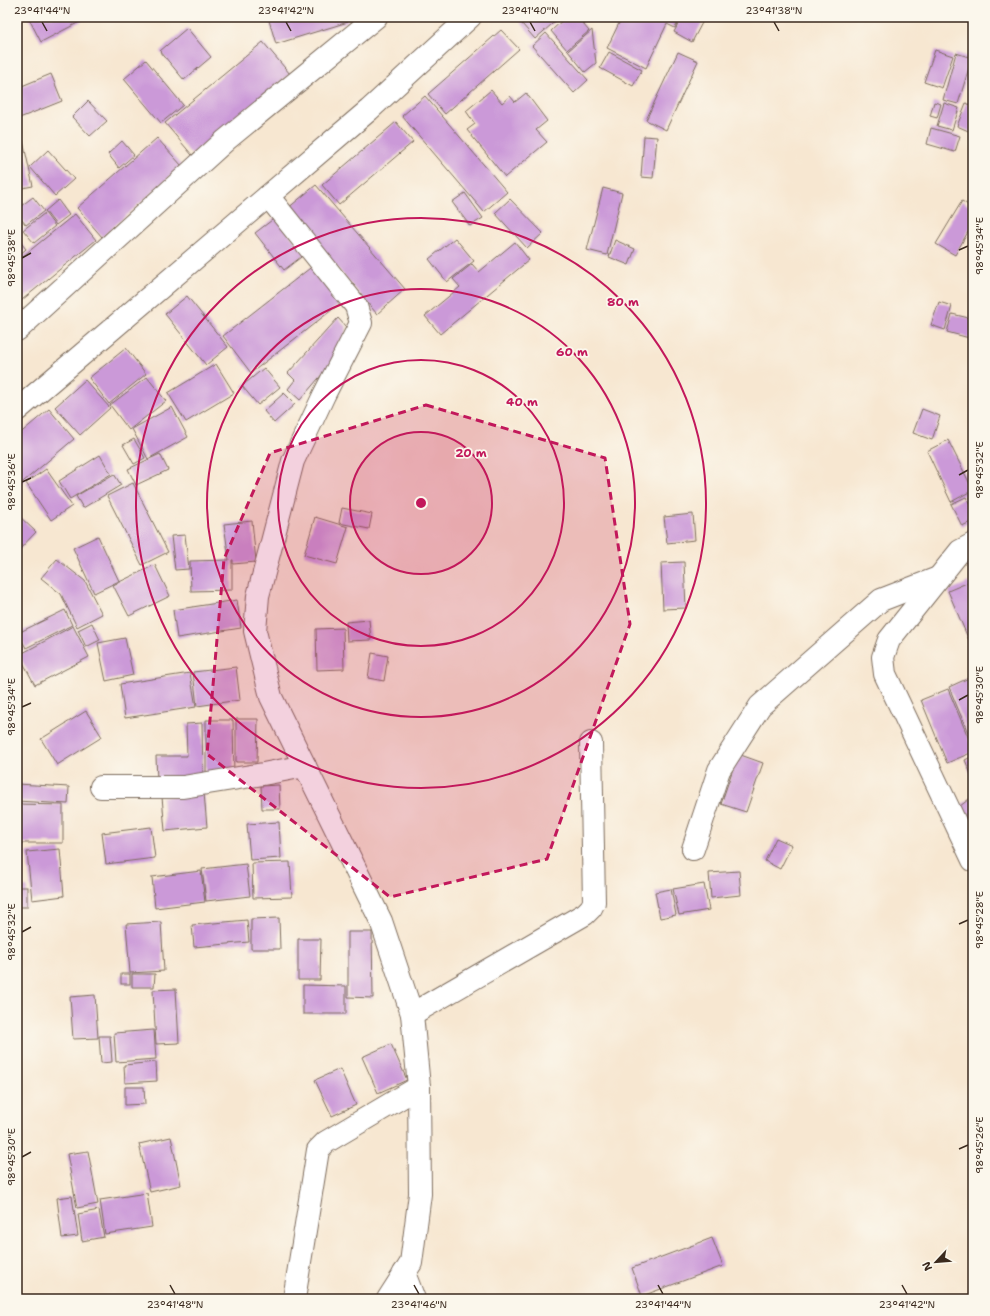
<svg xmlns="http://www.w3.org/2000/svg" width="990" height="1316" font-family="'Shantell Sans',sans-serif">
	<style>
		.building { fill: #cb99d8 }
		.lines { fill: none; stroke-linecap: round; stroke-linejoin: round }
		.minor-casing { stroke: #7d6c5d; stroke-width: 24 }
		.major-casing { stroke: #7d6c5d; stroke-width: 24 }
		.minor { stroke: #fff; stroke-width: 22 }
		.major { stroke: #fff; stroke-width: 22 }
		.marked { fill: #c2185b; fill-opacity: 0.2; stroke: #c2185b; stroke-width: 3; stroke-dasharray: 8 5; stroke-linejoin: round }
		.ticks { fill: none; stroke: #3b2a1e; stroke-width: 1.5 }
		.ring { fill: none; stroke: #c2185b; stroke-width: 2 }
		.centre { fill: #c2185b; stroke: #fbf7ec; stroke-width: 2 }
		.ring-label { font-size: 12px; text-anchor: middle; font-weight: bold; fill: #c2185b; stroke: #fbf7ec; stroke-width: 3.5; stroke-linejoin: round; paint-order: stroke }
		.neatline { fill: none; stroke: #3b2a1e; stroke-width: 1.5 }
		.ticks-label { font-size: 10px; text-anchor: middle; fill: #3b2a1e }
	</style>
	<rect width="100%" height="100%" fill="#fbf7ec"/>
	<filter id="ink" filterUnits="userSpaceOnUse"><feTurbulence type="fractalNoise" baseFrequency=".025" numOctaves="2"/><feDisplacementMap in="SourceGraphic" scale="8" xChannelSelector="R" yChannelSelector="G"/><feConvolveMatrix kernelMatrix="1 2 1 2 8 2 1 2 1" color-interpolation-filters="sRGB"/></filter>
	<filter id="wash" filterUnits="userSpaceOnUse"><feTurbulence type="fractalNoise" baseFrequency=".012" numOctaves="4" result="noise"/><feDisplacementMap in="SourceGraphic" scale="16" xChannelSelector="R" yChannelSelector="G"/><feGaussianBlur stdDeviation="0.9" result="paint"/><feColorMatrix in="noise" values="0 0 0 0 0 0 0 0 0 0 0 0 0 0 0 0 0 1.4 0 .05"/><feComposite in="paint" operator="in"/></filter>
	<g filter="url(#wash)">
		<rect width="100%" height="100%" fill="#f7e7d1"/>
		<g id="blocks">
			<g class="building">
				<polygon points="28,17 89,17 41,42"/>
				<polygon points="268,17 346,17 348,22 276,44"/>
				<polygon points="516,17 560,17 535,39"/>
				<polygon points="566,17 577,17 589,31 567,50 551,31"/>
				<polygon points="622,17 653,17 661,21 654,17 681,17 675,28 667,24 646,68 607,48"/>
				<polygon points="682,17 705,17 692,42 674,32"/>
				<polygon points="187,28 211,57 184,80 160,51"/>
				<polygon points="501,30 519,49 445,114 428,94"/>
				<polygon points="592,30 596,63 585,72 568,51"/>
				<polygon points="546,33 588,80 574,93 532,46"/>
				<polygon points="263,42 290,74 192,155 165,123"/>
				<polygon points="935,50 953,56 942,88 924,82"/>
				<polygon points="609,52 642,70 633,86 600,68"/>
				<polygon points="678,52 698,61 666,130 646,120"/>
				<polygon points="956,53 972,58 958,104 943,100"/>
				<polygon points="146,60 183,105 161,123 124,79"/>
				<polygon points="973,61 973,73 969,72"/>
				<polygon points="51,74 62,101 17,119 17,88"/>
				<polygon points="491,90 502,103 510,96 515,102 526,93 547,121 536,130 547,142 505,177 467,130 475,124 466,111"/>
				<polygon points="425,96 507,192 484,212 402,116"/>
				<polygon points="88,101 107,121 90,136 72,117"/>
				<polygon points="934,102 941,104 937,118 930,116"/>
				<polygon points="944,103 959,108 952,130 937,126"/>
				<polygon points="966,103 973,106 973,133 957,126"/>
				<polygon points="396,122 413,142 339,205 322,185"/>
				<polygon points="931,128 960,136 955,152 927,144"/>
				<polygon points="644,136 657,137 653,178 641,177"/>
				<polygon points="157,138 182,166 102,237 77,208"/>
				<polygon points="23,141 33,186 17,189 17,142"/>
				<polygon points="122,141 134,155 119,168 108,154"/>
				<polygon points="48,150 74,179 55,196 30,167"/>
				<polygon points="316,185 405,289 377,314 287,209"/>
				<polygon points="603,188 622,193 607,255 587,250"/>
				<polygon points="465,193 483,218 470,226 452,202"/>
				<polygon points="33,197 44,211 26,225 17,214 17,209"/>
				<polygon points="510,199 543,233 527,248 495,213"/>
				<polygon points="58,200 69,215 56,225 45,211"/>
				<polygon points="962,201 973,208 973,223 955,255 936,244"/>
				<polygon points="45,213 55,226 34,243 23,230"/>
				<polygon points="75,214 96,240 17,304 17,261"/>
				<polygon points="276,217 305,254 284,270 255,233"/>
				<polygon points="17,238 26,249 17,257"/>
				<polygon points="455,238 474,261 447,282 429,259"/>
				<polygon points="615,240 635,249 629,265 609,257"/>
				<polygon points="515,242 529,260 440,334 425,316 460,287 453,279 472,264 479,272"/>
				<polygon points="314,265 342,302 251,373 223,336"/>
				<polygon points="187,296 228,347 206,365 165,314"/>
				<polygon points="939,302 952,306 945,330 931,325"/>
				<polygon points="952,314 973,319 973,339 947,332"/>
				<polygon points="338,318 346,327 343,350 300,400 288,389 295,380 288,373"/>
				<polygon points="126,348 146,374 109,404 89,378"/>
				<polygon points="216,364 234,393 186,422 168,393"/>
				<polygon points="264,368 280,387 258,405 242,386"/>
				<polygon points="147,377 166,401 129,430 110,405"/>
				<polygon points="85,380 110,408 80,435 55,407"/>
				<polygon points="284,393 295,404 274,423 264,411"/>
				<polygon points="172,407 188,437 148,459 132,429"/>
				<polygon points="49,409 74,439 17,487 17,436"/>
				<polygon points="922,409 940,416 932,440 913,433"/>
				<polygon points="134,439 145,458 134,464 123,445"/>
				<polygon points="948,440 973,490 951,502 927,451"/>
				<polygon points="160,454 168,470 136,485 128,469"/>
				<polygon points="100,455 111,474 70,499 59,481"/>
				<polygon points="46,469 72,506 51,520 26,483"/>
				<polygon points="114,474 121,485 83,508 76,496"/>
				<polygon points="133,483 168,552 142,565 107,496"/>
				<polygon points="973,494 973,502 969,496"/>
				<polygon points="966,497 973,510 973,521 962,526 951,504"/>
				<polygon points="342,508 372,514 369,529 339,523"/>
				<polygon points="17,514 36,532 17,552"/>
				<polygon points="693,514 695,540 667,543 664,517"/>
				<polygon points="315,517 348,527 337,564 304,555"/>
				<polygon points="252,521 256,562 233,564 233,560 232,560 232,590 191,591 190,561 229,560 224,524"/>
				<polygon points="185,535 189,569 175,570 171,536"/>
				<polygon points="98,536 119,581 94,593 73,548"/>
				<polygon points="57,559 85,581 102,614 77,627 61,594 41,578"/>
				<polygon points="684,562 686,608 663,609 661,563"/>
				<polygon points="155,565 170,596 129,616 113,585"/>
				<polygon points="969,582 973,591 973,644 971,645 948,591"/>
				<polygon points="237,600 241,628 177,638 173,610"/>
				<polygon points="65,610 72,625 26,648 18,633"/>
				<polygon points="369,620 371,640 347,641 346,622"/>
				<polygon points="92,623 100,640 86,647 78,630"/>
				<polygon points="73,626 89,657 35,685 19,655"/>
				<polygon points="343,628 344,669 317,670 316,629"/>
				<polygon points="17,634 24,649 17,652"/>
				<polygon points="125,638 133,675 106,681 98,643"/>
				<polygon points="372,653 388,656 384,681 368,678"/>
				<polygon points="236,667 240,700 197,706 193,672"/>
				<polygon points="190,673 196,707 125,718 120,684"/>
				<polygon points="973,676 973,733 969,735 949,687"/>
				<polygon points="948,689 973,749 973,752 947,763 921,700"/>
				<polygon points="86,711 102,737 57,765 41,739"/>
				<polygon points="236,719 258,719 257,762 236,762"/>
				<polygon points="206,720 233,720 234,776 206,775"/>
				<polygon points="202,723 203,779 157,780 156,756 187,756 186,724"/>
				<polygon points="738,754 763,763 746,812 721,804"/>
				<polygon points="973,756 973,779 965,760"/>
				<polygon points="17,784 69,787 68,804 17,801"/>
				<polygon points="279,785 280,809 262,809 261,786"/>
				<polygon points="204,793 207,827 165,831 162,797"/>
				<polygon points="973,796 973,829 971,830 955,810"/>
				<polygon points="17,804 63,805 63,843 17,843"/>
				<polygon points="279,822 281,858 250,860 247,824"/>
				<polygon points="151,827 155,858 106,864 102,833"/>
				<polygon points="776,838 792,845 780,869 765,861"/>
				<polygon points="60,849 64,896 32,900 27,852"/>
				<polygon points="290,862 292,897 253,898 252,863"/>
				<polygon points="246,864 250,896 206,901 202,869"/>
				<polygon points="201,871 205,902 155,908 152,877"/>
				<polygon points="739,871 741,895 711,898 709,873"/>
				<polygon points="704,884 709,910 679,915 673,889"/>
				<rect x="17" y="887" width="10" height="20"/>
				<polygon points="671,889 676,915 660,918 655,892"/>
				<polygon points="279,918 280,949 251,949 251,919"/>
				<polygon points="247,920 249,942 194,947 192,925"/>
				<polygon points="161,922 164,971 130,973 126,924"/>
				<polygon points="348,932 372,932 373,998 348,997"/>
				<polygon points="298,939 321,939 320,980 298,980"/>
				<rect x="121" y="974" width="9" height="10"/>
				<polygon points="132,974 155,974 154,987 132,987"/>
				<polygon points="303,985 346,986 346,1014 303,1014"/>
				<polygon points="176,989 179,1043 156,1044 153,990"/>
				<polygon points="95,995 98,1038 73,1039 70,997"/>
				<polygon points="154,1030 156,1059 116,1062 114,1033"/>
				<polygon points="99,1036 110,1036 112,1062 101,1063"/>
				<polygon points="391,1044 407,1080 378,1093 362,1057"/>
				<polygon points="156,1062 157,1081 125,1083 124,1065"/>
				<polygon points="340,1069 356,1105 332,1116 315,1080"/>
				<polygon points="125,1087 144,1087 145,1104 125,1105"/>
				<polygon points="171,1137 181,1185 150,1192 139,1144"/>
				<polygon points="88,1151 98,1204 77,1208 67,1154"/>
				<polygon points="147,1193 152,1227 105,1234 100,1200"/>
				<polygon points="72,1196 78,1236 62,1238 57,1198"/>
				<polygon points="99,1210 104,1237 82,1241 78,1214"/>
				<polygon points="712,1238 723,1266 642,1296 632,1268"/>
			</g>
		</g>
	</g>
	<g filter="url(#ink)">
		<use href="#blocks" fill-opacity="0" stroke="#7d6c5d" stroke-width="1"/>
		<g class="lines">
			<defs>
				<g id="minor">
					<polyline points="268,196 356,306 361,323 324,395 293,461 258,596 255,631 271,697 381,921 412,1014 419,1087 420,1194 411,1263 388,1299"/>
					<polyline points="973,544 960,551 889,640 883,657 885,674 973,860"/>
					<polyline points="101,787 183,787 263,774 305,766"/>
					<polyline points="693,849 719,770 760,706 881,600 938,578"/>
					<polyline points="412,1014 585,914 591,908 594,902 591,743"/>
					<polyline points="404,1273 414,1299"/>
					<polyline points="294,1299 318,1150 326,1142 419,1087"/>
				</g>
				<g id="major">
					<polyline points="17,330 226,140 376,17"/>
					<polyline points="17,410 369,110 470,17"/>
				</g>
			</defs>
			<use href="#minor" class="minor-casing"/>
			<use href="#major" class="major-casing"/>
			<use href="#minor" class="minor"/>
			<use href="#major" class="major"/>
		</g>
	</g>
	<path class="marked" d="M426,405l179,53 25,166 -83,235 -157,38 -183,-143 17,-195 46,-106z"/>
	<path class="ticks" d="M42,22l5,9M286,22l5,9M530,22l5,9M774,22l5,9M959,250l9,-4M22,258l9,-5M959,475l9,-5M22,482l9,-4M959,700l9,-5M22,707l9,-4M959,924l9,-4M22,932l9,-5M959,1149l9,-4M22,1157l9,-5M170,1285l5,9M414,1285l5,9M658,1285l5,9M902,1285l5,9"/>
	<circle cx="421" cy="503" r="71" fill="#c2185b" fill-opacity=".12"/>
	<g class="ring">
		<circle cx="421" cy="503" r="71"/>
		<circle cx="421" cy="503" r="143"/>
		<circle cx="421" cy="503" r="214"/>
		<circle cx="421" cy="503" r="285"/>
	</g>
	<circle cx="421" cy="503" r="6" class="centre"/>
	<g class="ring-label">
		<text x="623" y="306">80 m</text>
		<text x="572" y="356">60 m</text>
		<text x="522" y="406">40 m</text>
		<text x="471" y="457">20 m</text>
	</g>
	<rect width="990" height="1316" fill="none" stroke="#fbf7ec" stroke-width="44"/>
	<g transform="translate(936 1262) rotate(244)" stroke="#fbf7ec" stroke-width="3" paint-order="stroke">
	<path d="M0-3L7 15L0 10L-7 15Z" fill="#3b2a1e"/>
	<text y="-6" font-size="11" font-weight="bold" text-anchor="middle" fill="#3b2a1e">N</text>
	</g>
	<rect x="22" y="22" width="946" height="1272" class="neatline"/>
	<g class="ticks-label">
		<text x="42" y="14">23°41'44"N</text>
		<text x="286" y="14">23°41'42"N</text>
		<text x="530" y="14">23°41'40"N</text>
		<text x="774" y="14">23°41'38"N</text>
		<text transform="translate(979 246) rotate(-90)" y="4">98°45'34"E</text>
		<text transform="translate(11 258) rotate(-90)" y="4">98°45'38"E</text>
		<text transform="translate(979 470) rotate(-90)" y="4">98°45'32"E</text>
		<text transform="translate(11 482) rotate(-90)" y="4">98°45'36"E</text>
		<text transform="translate(979 695) rotate(-90)" y="4">98°45'30"E</text>
		<text transform="translate(11 707) rotate(-90)" y="4">98°45'34"E</text>
		<text transform="translate(979 920) rotate(-90)" y="4">98°45'28"E</text>
		<text transform="translate(11 932) rotate(-90)" y="4">98°45'32"E</text>
		<text transform="translate(979 1145) rotate(-90)" y="4">98°45'26"E</text>
		<text transform="translate(11 1157) rotate(-90)" y="4">98°45'30"E</text>
		<text x="175" y="1308">23°41'48"N</text>
		<text x="419" y="1308">23°41'46"N</text>
		<text x="663" y="1308">23°41'44"N</text>
		<text x="907" y="1308">23°41'42"N</text>
	</g>
</svg>
